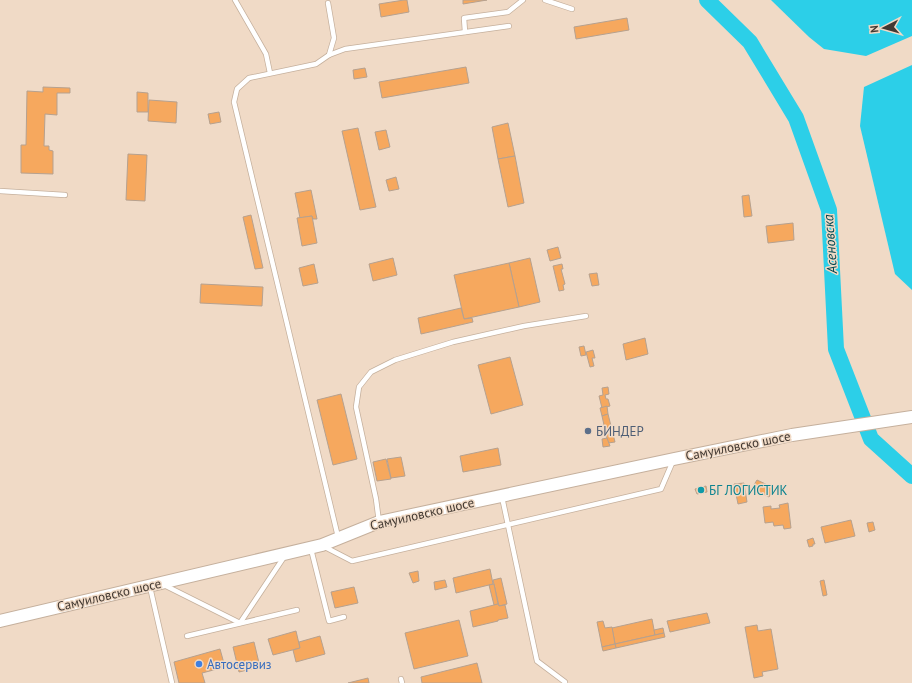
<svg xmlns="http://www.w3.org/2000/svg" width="912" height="683" font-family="'PT Sans',sans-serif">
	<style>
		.water { fill: #2ccfe8 }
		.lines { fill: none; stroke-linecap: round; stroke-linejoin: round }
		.river { stroke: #2ccfe8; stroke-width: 16 }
		.building { fill: #f6a85e; stroke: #b6a18f }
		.lane-casing { stroke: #c5b09d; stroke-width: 6 }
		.secondary-casing { stroke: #c5b09d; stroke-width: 14 }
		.lane { stroke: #fff; stroke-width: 4.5 }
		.secondary { stroke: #fff; stroke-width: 12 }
		.service-dot { fill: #5c6f8a; stroke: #f0dac6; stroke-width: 1.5 }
		.culture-dot { fill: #0f9aa8; stroke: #f0dac6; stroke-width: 1.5 }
		.shop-dot { fill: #3f7fe0; stroke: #f0dac6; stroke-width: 1.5 }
		.labels { text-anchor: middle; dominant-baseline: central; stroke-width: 3; stroke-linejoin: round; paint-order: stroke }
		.service-label { font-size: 13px; fill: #4e5e75; stroke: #f0dac6; text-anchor: start }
		.street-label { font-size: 13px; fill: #423932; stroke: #f0dac6 }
		.culture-label { font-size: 13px; fill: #0d838f; stroke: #f0dac6; text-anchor: start }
		.shop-label { font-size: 13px; fill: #366cbe; stroke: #f0dac6; text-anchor: start }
		.water-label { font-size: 14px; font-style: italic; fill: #004650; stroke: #f0dac6 }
	</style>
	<rect width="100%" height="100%" fill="#f0dac6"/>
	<g class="water">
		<polygon points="771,0 912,0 912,36 866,56 824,49 809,37"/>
		<polygon points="912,65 912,290 895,274 860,126 864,87"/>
	</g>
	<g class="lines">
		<polyline class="river" points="707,0 750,42 796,118 829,210 836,349 871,439 912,476"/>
	</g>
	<g class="building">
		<polygon points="404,0 407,0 409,12 381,17 379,4"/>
		<polygon points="463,0 487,0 463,4"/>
		<polygon points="627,18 629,30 576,39 574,27"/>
		<polygon points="466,67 469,83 382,98 379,82"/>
		<polygon points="365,68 367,77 354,79 353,70"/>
		<polygon points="43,87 70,88 70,93 57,93 57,115 45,114 44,146 49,146 49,150 53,151 53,174 21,173 21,145 26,145 27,91 43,92"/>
		<polygon points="137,92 148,93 148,112 137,112"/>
		<polygon points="149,100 177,102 176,123 148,121"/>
		<polygon points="219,112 221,122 210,124 208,114"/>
		<polygon points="508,123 515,156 498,159 492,127"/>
		<polygon points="358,128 376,207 360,210 342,131"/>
		<polygon points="386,130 390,147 379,150 375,132"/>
		<polygon points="128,154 147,155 145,201 126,200"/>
		<polygon points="515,156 524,203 508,207 498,159"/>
		<polygon points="396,177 399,189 389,191 386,180"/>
		<polygon points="311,190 317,219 313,219 312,216 300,218 295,193"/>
		<polygon points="749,195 752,216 744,217 742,196"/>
		<polygon points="251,215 263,268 255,269 243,217"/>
		<polygon points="312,216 317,243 302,246 297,218"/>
		<polygon points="793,223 794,240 768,243 766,226"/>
		<polygon points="558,247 561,258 550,261 547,250"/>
		<polygon points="393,258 397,275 373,281 369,264"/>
		<polygon points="530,258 540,302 519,307 509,263"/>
		<polygon points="509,263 519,307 464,319 454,275"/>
		<polygon points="314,264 318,283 303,286 299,268"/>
		<polygon points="562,264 563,269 561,269 565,284 563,285 564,290 559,291 553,266"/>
		<polygon points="597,273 599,285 592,286 589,274"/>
		<polygon points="201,284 263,287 262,306 200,303"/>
		<polygon points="461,308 464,319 472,318 473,322 421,334 418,318"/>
		<polygon points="645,338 648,354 626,360 623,344"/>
		<polygon points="584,346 586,355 581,356 579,347"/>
		<polygon points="593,350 595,358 592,358 594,366 590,367 586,352"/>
		<polygon points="510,357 523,405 491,414 478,365"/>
		<polygon points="608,387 609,394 605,395 606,399 608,399 610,406 602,408 599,396 603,395 602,388"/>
		<polygon points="341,394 357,459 333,465 317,400"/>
		<polygon points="607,406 608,414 602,416 600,408"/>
		<polygon points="608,414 615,442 608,443 602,416"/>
		<polygon points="607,438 610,446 603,447 602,439"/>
		<polygon points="498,448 501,465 463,472 460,456"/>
		<polygon points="401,457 405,476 391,478 387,459"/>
		<polygon points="386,459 391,479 377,481 373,462"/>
		<polygon points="757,480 774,488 769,497 752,488"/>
		<polygon points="744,483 747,502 738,504 734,484"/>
		<polygon points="706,486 707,492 697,494 695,489"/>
		<polygon points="788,503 791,528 784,529 783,525 774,526 773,522 765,523 763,507 771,506 771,509 780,508 779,505"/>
		<polygon points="851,520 855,536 825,543 821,527"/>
		<polygon points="873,522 875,530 869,532 867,523"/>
		<polygon points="813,538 815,544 813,544 813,546 809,547 807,540"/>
		<polygon points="490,569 493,584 456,593 453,578"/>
		<polygon points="418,571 419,581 413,583 409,573"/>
		<polygon points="501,578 507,604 499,606 493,580"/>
		<polygon points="445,580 447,587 435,590 434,582"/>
		<polygon points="824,580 827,595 823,596 820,581"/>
		<polygon points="494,584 498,604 494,605 489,585"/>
		<polygon points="354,587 358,603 335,608 331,592"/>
		<polygon points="498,604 499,606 505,605 508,618 498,620 498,621 473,627 470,611"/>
		<polygon points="707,613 710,623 670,632 667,621"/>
		<polygon points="652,619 655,635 615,644 612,628"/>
		<polygon points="459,620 468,656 414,669 405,633"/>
		<polygon points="603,621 605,628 612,627 615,644 602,647 597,622"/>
		<polygon points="757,625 758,631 771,629 778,669 762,672 763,676 754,678 745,627"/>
		<polygon points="663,628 664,633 655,635 654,630"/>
		<polygon points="296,631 300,648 273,655 268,639"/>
		<polygon points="664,633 665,637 616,648 615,644"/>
		<polygon points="320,636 325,654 296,662 293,650 300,648 299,642"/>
		<polygon points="254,642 260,667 239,672 233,647"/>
		<polygon points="615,644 616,648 603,651 602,647"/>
		<polygon points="220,649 225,667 202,673 205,683 179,683 174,662"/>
		<polygon points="477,663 482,683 422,683 421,677"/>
		<polygon points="368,678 369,683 348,683"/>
	</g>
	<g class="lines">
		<defs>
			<g id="lane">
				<polyline points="235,0 266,54 270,73"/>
				<polyline points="545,0 572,9"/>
				<polyline points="328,3 334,38 329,55 316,64 249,78 237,89 234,102 338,537"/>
				<polyline points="465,32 464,18 508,12 523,0"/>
				<polyline points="329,55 345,49 509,26"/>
				<polyline points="0,191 65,195"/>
				<polyline points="502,497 537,661 565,682 565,683"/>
				<polyline points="379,522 376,499 356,407 359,387 371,372 395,360 453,342 524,326 586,316"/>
				<polyline points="323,546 352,561 661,489 673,461"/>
				<polyline points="311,549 329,621 344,617"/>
				<polyline points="164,585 240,623 284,557"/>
				<polyline points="150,587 172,683"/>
				<polyline points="187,636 297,610"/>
				<polyline points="401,679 402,683"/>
			</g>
			<polyline id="secondary" points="0,621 322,545 379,522 674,459 792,435 912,417"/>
		</defs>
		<use href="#lane" class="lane-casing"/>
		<use href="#secondary" class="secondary-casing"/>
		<use href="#lane" class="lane"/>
		<use href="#secondary" class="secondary"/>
	</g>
	<circle class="service-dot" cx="588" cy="431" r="4"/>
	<circle class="culture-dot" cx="701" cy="490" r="4"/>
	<circle class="shop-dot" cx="199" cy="664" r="4"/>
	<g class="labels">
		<g class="service-label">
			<text x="596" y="431">БИНДЕР</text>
		</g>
		<g class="street-label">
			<text transform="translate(738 446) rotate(-11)">Самуиловско шосе</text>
			<text transform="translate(422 514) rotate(-13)">Самуиловско шосе</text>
			<text transform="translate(109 595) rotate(-13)">Самуиловско шосе</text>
		</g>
		<g class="culture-label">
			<text x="709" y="490">БГ ЛОГИСТИК</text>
		</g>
		<g class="shop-label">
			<text x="207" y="664">Автосервиз</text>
		</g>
		<g class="water-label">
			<text transform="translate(830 244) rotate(-94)">Асеновска</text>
		</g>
	</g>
	<g transform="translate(884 28) rotate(264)" stroke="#f0dac6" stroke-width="3" paint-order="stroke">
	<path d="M0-3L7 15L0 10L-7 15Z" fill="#423932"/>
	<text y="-6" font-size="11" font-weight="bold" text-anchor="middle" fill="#423932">N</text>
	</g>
</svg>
